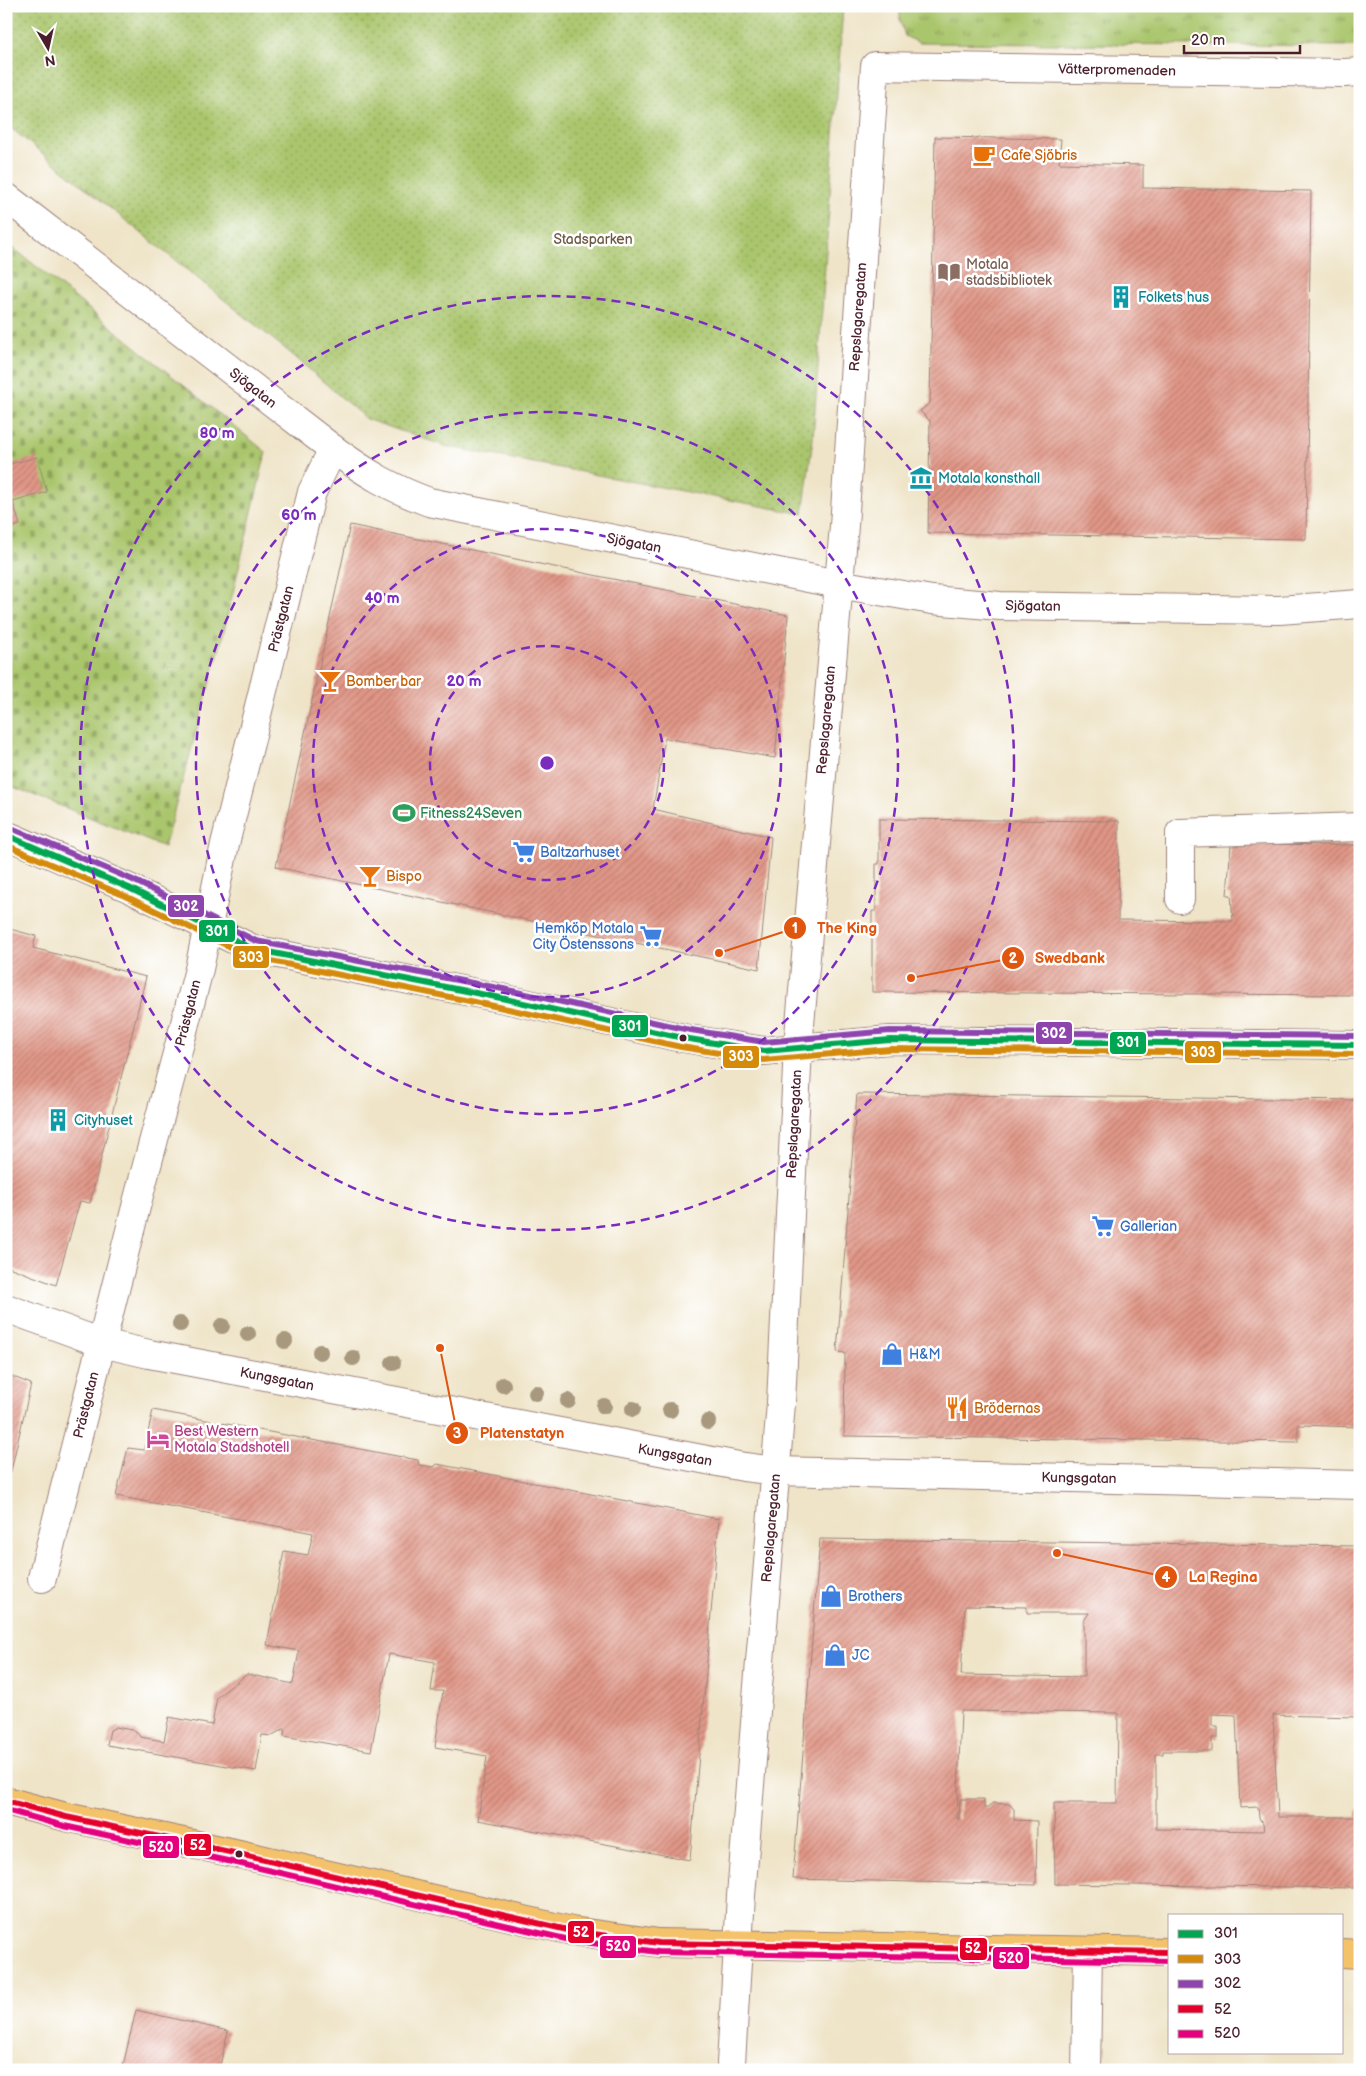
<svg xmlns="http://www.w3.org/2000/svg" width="1366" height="2076" font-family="'Balsamiq Sans',sans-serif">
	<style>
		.grass { fill: url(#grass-tufts); stroke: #7a724c }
		.cemetery { fill: url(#cemetery-stones); stroke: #7a724c }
		.park { fill: url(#park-dots); stroke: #7a724c }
		.building { fill: url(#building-hatch); fill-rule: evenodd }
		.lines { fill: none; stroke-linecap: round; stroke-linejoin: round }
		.minor-casing { stroke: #9c827a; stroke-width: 30 }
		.major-casing { stroke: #9c827a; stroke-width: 30 }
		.minor { stroke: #fff; stroke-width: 28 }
		.major { stroke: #f3c26a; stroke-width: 28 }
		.bus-1-casing { stroke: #fff; stroke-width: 10 }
		.bus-2-casing { stroke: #fff; stroke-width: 10 }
		.bus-3-casing { stroke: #fff; stroke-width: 10 }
		.bus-4-casing { stroke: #fff; stroke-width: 10 }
		.bus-5-casing { stroke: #fff; stroke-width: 10 }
		.bus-1 { stroke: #00a651; stroke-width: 6 }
		.bus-2 { stroke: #d48b09; stroke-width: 6 }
		.bus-3 { stroke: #8e44ad; stroke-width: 6 }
		.bus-4 { stroke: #e4002b; stroke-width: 6 }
		.bus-5 { stroke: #e5007d; stroke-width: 6 }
		.tree { fill: #a7987e }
		.ring { fill: none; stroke: #7b2cbf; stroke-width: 2.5; stroke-dasharray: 9 6 }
		.bus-dot { fill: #4a1f2b; stroke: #fff; stroke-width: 2 }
		.labels { text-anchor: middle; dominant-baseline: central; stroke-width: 5; stroke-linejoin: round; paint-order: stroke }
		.street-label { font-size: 14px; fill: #4a1f2b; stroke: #fff }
		.food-label { font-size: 14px; fill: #c56008; stroke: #fff; text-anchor: start }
		.park-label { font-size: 14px; fill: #6c5942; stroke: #fff }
		.education-label { font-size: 14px; fill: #785e54; stroke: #fff; text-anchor: start }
		.culture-label { font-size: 14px; fill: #0d838f; stroke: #fff; text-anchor: start }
		.leisure-label { font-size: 14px; fill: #27864d; stroke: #fff; text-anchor: start }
		.shop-label { font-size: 14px; fill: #366cbe; stroke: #fff; text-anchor: start }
		.hotel-label { font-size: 14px; fill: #b23c85; stroke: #fff; text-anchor: start }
		.centre { fill: #7b2cbf; stroke: #fff; stroke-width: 2.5 }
		.ring-label { font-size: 15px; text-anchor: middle; font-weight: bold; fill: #7b2cbf; stroke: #fff; stroke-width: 5; stroke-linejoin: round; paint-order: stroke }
		.leader { fill: none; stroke: #e0560e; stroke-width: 2 }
		.callout-dot { fill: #e0560e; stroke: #fff; stroke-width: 2 }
		.mark-label { font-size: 15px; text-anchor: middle; font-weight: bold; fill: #fff }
		.callout-label { font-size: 15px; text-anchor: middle; font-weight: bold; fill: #e0560e; stroke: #fff; stroke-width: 5; stroke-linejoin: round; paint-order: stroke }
		.line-badge { stroke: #fff; stroke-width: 2 }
		.badge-label { font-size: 14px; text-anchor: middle; font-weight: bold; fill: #fff }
	</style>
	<defs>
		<pattern id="grass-tufts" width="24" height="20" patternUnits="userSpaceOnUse" patternTransform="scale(1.25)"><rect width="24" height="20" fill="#aac66d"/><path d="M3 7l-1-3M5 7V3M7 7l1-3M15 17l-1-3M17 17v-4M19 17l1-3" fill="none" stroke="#8ca05a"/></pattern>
		<pattern id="cemetery-stones" width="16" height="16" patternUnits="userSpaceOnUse" patternTransform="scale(1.25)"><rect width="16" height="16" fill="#aac66d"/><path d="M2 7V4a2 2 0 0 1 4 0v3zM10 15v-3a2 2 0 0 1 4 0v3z" fill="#8ca05a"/></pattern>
		<pattern id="park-dots" width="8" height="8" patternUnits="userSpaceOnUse" patternTransform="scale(1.25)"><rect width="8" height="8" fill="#aac66d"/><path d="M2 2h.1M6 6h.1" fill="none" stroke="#8ca05a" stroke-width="1.8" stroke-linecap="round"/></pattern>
		<pattern id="building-hatch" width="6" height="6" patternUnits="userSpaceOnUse" patternTransform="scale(1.25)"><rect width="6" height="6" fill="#e19787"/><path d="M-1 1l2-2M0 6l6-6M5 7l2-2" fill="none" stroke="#b87b6f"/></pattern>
	</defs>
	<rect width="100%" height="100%" fill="#fff"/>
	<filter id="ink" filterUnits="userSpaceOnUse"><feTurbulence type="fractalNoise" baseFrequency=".02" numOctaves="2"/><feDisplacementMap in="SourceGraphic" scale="10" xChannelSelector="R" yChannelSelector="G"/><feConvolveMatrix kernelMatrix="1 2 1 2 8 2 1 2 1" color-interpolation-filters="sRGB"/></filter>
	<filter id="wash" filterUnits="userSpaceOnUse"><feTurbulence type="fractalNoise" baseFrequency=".0096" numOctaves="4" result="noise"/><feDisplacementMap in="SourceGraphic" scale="20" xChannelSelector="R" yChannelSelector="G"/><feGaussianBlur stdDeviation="1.12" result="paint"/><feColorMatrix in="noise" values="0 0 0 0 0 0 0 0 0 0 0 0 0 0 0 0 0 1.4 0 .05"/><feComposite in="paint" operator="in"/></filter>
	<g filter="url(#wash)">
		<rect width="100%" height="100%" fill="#efe4c8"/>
		<polygon class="grass" points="900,6 1360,6 1360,46 920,43 905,36 900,20"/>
		<polygon class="cemetery" points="6,242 266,452 221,643 164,847 6,784"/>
		<polygon class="park" points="12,6 843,6 813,438 803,514 445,446 366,419 294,356 6,124 6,13"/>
		<g id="blocks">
			<g class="building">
				<polygon points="935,137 1061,139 1059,163 1143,165 1143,188 1311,191 1306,539 928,533 930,421 920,411 930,403"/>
				<polygon points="37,457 47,492 13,502 20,525 6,529 6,465"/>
				<polygon points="350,525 788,615 775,758 665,738 653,809 771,837 759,969 276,867"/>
				<polygon points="879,819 1119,821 1118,920 1233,921 1231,895 1227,895 1231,844 1360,845 1360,995 872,992 872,911 876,911 876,864 879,864"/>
				<polygon points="6,928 36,936 33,948 146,977 90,1203 80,1201 56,1285 6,1266"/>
				<polygon points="857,1094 1360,1100 1360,1427 1298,1425 1298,1442 844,1436 845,1353 837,1352"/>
				<polygon points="6,1374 31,1384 7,1488 6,1488"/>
				<polygon points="153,1410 418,1460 419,1465 434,1467 437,1464 719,1519 690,1860 478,1820 487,1756 435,1747 443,1691 431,1691 435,1662 389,1654 371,1751 284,1736 285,1728 271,1736 262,1735 256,1771 107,1745 110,1730 116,1727 136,1731 140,1737 164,1741 169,1717 212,1725 217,1697 247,1674 293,1684 299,1651 267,1645 284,1551 308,1555 313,1533 116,1496 128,1448 144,1450"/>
				<path d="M820,1539l540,7v201l-4,-30 -83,-2 5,102h79v-7l3,-3v81l-305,-4 -1,-81h63l1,-90 -157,-2 -4,108h2l1,-20h24v9h4l4,-5 17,1 5,5v11l23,1 -1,64 -243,-6zM965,1606l62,1v6h62l-5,8v56l-123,-2zM1212,1714l24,1 4,93 18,-1 1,11 4,6 1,7 -108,-2v-75h7v-3h49v-13h6v-12h-6z"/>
				<polygon points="136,2010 228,2031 219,2070 122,2070"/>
			</g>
		</g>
	</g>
	<g filter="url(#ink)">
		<use href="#blocks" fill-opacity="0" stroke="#9c827a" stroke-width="1"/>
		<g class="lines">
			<defs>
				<g id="minor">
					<path d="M6,197l327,252c33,24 58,39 96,53l409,82 94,16 68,6 279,4 81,-6"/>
					<polyline points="6,835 129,888 253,949 501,998 683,1038 764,1051 890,1040 1360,1045"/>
					<polyline points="1180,899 1180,833 1360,827"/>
					<polyline points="6,1308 102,1343 149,1354 744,1467 776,1471 1360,1485"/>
					<polyline points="42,1578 139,1195 183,1031 199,969 225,844 312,492 333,449"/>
					<polyline points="731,2063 741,1896 781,1403 798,1047 844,526 875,66 1345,73 1360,72"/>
					<polyline points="1086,2070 1088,1951"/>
				</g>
				<g id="major">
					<polyline points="6,1801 66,1817 239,1854 572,1931 659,1943 1170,1952"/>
					<polyline points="1342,1953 1360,1954"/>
				</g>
			</defs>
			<use href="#minor" class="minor-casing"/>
			<use href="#major" class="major-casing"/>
			<use href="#minor" class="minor"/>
			<use href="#major" class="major"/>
			<defs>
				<polyline id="bus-1" points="6,835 129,888 253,949 501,998 683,1038 764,1051 890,1040 1360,1045"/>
				<polyline id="bus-2" points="6,845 125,896 251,957 499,1007 681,1047 763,1060 890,1049 1360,1054"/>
				<polyline id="bus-3" points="9,827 133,880 256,941 503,989 685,1029 764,1042 890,1031 1360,1036"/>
				<polyline id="bus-4" points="6,1801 66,1817 239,1854 572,1931 659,1943 1170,1952"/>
				<polyline id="bus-5" points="6,1810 64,1826 237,1863 570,1940 658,1952 1170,1961"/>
			</defs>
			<use href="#bus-1" class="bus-1-casing"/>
			<use href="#bus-2" class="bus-2-casing"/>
			<use href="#bus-3" class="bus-3-casing"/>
			<use href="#bus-4" class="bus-4-casing"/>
			<use href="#bus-5" class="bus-5-casing"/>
			<use href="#bus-1" class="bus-1"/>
			<use href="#bus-2" class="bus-2"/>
			<use href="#bus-3" class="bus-3"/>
			<use href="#bus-4" class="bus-4"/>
			<use href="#bus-5" class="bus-5"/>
		</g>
		<g class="tree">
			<circle cx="180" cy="1324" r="8"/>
			<circle cx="222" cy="1326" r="8"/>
			<circle cx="248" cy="1334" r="8"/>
			<circle cx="285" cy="1341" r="8"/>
			<circle cx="320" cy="1352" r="8"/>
			<circle cx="353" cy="1358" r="8"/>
			<circle cx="393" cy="1363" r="8"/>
			<circle cx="503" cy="1385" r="8"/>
			<circle cx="536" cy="1393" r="8"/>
			<circle cx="568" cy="1401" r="8"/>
			<circle cx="604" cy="1406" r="8"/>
			<circle cx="633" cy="1409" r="8"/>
			<circle cx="670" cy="1410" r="8"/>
			<circle cx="708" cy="1422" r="8"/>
		</g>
	</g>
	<g class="ring">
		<circle cx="547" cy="763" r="117"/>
		<circle cx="547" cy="763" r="234"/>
		<circle cx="547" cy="763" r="351"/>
		<circle cx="547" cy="763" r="467"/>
	</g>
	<defs>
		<symbol id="cafe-bare" viewBox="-9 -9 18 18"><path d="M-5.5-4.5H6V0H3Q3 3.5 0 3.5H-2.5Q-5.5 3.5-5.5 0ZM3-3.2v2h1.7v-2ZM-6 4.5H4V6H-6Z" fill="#e8710a" stroke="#fff" stroke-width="2.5" paint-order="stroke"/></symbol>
		<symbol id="library-bare" viewBox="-9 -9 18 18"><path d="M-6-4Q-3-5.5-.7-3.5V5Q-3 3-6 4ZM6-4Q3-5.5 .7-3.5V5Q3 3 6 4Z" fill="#8d6e63" stroke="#fff" stroke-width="2.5" paint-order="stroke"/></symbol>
		<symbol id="building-bare" viewBox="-9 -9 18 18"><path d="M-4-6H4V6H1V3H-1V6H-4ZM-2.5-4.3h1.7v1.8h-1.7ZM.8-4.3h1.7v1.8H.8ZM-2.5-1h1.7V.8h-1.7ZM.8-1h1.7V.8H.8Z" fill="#0f9aa8" stroke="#fff" stroke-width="2.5" paint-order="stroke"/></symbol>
		<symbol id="museum-bare" viewBox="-9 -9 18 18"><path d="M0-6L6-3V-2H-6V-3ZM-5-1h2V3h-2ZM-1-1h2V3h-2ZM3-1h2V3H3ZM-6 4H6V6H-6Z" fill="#0f9aa8" stroke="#fff" stroke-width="2.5" paint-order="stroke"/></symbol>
		<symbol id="bar-bare" viewBox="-9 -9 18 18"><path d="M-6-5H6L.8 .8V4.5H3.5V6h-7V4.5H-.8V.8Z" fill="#e8710a" stroke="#fff" stroke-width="2.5" paint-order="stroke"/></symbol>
		<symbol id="stadium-bare" viewBox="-9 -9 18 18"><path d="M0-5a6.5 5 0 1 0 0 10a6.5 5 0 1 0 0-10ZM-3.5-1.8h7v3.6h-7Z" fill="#2e9e5b" stroke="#fff" stroke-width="2.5" paint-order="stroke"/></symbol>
		<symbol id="supermarket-bare" viewBox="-9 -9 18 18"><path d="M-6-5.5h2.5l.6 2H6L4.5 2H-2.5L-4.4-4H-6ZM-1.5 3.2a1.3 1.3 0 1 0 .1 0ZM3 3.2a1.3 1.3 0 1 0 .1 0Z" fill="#3f7fe0" stroke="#fff" stroke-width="2.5" paint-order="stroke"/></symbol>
		<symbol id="shop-bare" viewBox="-9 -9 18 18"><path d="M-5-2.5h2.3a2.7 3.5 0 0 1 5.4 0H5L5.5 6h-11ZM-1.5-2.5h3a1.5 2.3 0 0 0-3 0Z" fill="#3f7fe0" stroke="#fff" stroke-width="2.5" paint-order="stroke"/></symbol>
		<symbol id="restaurant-bare" viewBox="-9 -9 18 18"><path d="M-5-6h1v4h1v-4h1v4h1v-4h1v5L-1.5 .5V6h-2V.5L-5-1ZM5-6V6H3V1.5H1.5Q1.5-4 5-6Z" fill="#e8710a" stroke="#fff" stroke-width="2.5" paint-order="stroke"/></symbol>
		<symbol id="hotel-bare" viewBox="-9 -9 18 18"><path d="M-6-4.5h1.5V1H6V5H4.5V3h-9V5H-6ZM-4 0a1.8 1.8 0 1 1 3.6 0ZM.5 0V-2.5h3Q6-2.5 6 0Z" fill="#d1479c" stroke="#fff" stroke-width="2.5" paint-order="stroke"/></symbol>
	</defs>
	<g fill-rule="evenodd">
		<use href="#cafe-bare" x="968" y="139" width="32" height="32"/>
		<use href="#library-bare" x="933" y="256" width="32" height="32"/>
		<use href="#building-bare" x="1105" y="281" width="32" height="32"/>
		<use href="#museum-bare" x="905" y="462" width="32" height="32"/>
		<use href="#bar-bare" x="314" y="665" width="32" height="32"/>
		<use href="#stadium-bare" x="388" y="797" width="32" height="32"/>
		<use href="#supermarket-bare" x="508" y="836" width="32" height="32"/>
		<use href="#bar-bare" x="354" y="860" width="32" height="32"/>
		<use href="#supermarket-bare" x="635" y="920" width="32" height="32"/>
		<use href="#building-bare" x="42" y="1104" width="32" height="32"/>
		<use href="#supermarket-bare" x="1087" y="1210" width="32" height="32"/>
		<use href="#shop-bare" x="876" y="1338" width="32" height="32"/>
		<use href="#restaurant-bare" x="941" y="1392" width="32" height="32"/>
		<use href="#hotel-bare" x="142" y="1423" width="32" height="32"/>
		<use href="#shop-bare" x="815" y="1580" width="32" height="32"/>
		<use href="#shop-bare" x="819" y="1639" width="32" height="32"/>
	</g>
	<g class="bus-dot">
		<circle cx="683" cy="1038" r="4.5"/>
		<circle cx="239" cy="1854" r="4.5"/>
	</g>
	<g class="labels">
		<g class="street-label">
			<text transform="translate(1117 70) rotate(1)">Vätterpromenaden</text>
			<text transform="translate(858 317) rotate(-86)">Repslagaregatan</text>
			<text transform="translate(253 388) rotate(38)">Sjögatan</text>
			<text transform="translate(634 543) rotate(11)">Sjögatan</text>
			<text transform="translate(1033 606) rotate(1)">Sjögatan</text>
			<text transform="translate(281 619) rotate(-76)">Prästgatan</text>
			<text transform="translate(826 720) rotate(-85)">Repslagaregatan</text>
			<text transform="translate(188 1013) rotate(-76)">Prästgatan</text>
			<text transform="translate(794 1124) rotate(-87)">Repslagaregatan</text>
			<text transform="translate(277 1379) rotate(11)">Kungsgatan</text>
			<text transform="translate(86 1405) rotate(-76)">Prästgatan</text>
			<text transform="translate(675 1455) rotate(10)">Kungsgatan</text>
			<text transform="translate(1079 1478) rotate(1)">Kungsgatan</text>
			<text transform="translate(771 1528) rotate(-85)">Repslagaregatan</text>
		</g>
		<g class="food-label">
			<text x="1001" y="155">Cafe Sjöbris</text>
			<text x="346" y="681">Bomber bar</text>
			<text x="386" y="876">Bispo</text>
			<text x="974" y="1408">Brödernas</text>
		</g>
		<g class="park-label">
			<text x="593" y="239">Stadsparken</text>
		</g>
		<g class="education-label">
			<text x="966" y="264">Motala<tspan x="966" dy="16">stadsbibliotek</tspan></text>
		</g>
		<g class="culture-label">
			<text x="1138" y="297">Folkets hus</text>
			<text x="938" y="478">Motala konsthall</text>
			<text x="74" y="1120">Cityhuset</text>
		</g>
		<g class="leisure-label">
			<text x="420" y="813">Fitness24Seven</text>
		</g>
		<g class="shop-label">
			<text x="540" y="852">Baltzarhuset</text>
			<text x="634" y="928" text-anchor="end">Hemköp Motala<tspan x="634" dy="16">City Östenssons</tspan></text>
			<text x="1120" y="1226">Gallerian</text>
			<text x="909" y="1354">H&amp;M</text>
			<text x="848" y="1596">Brothers</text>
			<text x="852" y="1655">JC</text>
		</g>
		<g class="hotel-label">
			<text x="174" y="1431">Best Western<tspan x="174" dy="16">Motala Stadshotell</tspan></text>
		</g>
	</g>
	<circle cx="547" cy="763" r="8" class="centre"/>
	<g class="ring-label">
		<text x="217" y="438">80 m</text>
		<text x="299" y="520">60 m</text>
		<text x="382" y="603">40 m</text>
		<text x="464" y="686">20 m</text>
	</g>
	<path class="leader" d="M719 953L795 928M911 978L1013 958M440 1348L457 1433M1057 1553L1166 1577"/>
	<g class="callout-dot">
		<circle cx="719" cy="953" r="5"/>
		<circle cx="911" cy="978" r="5"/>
		<circle cx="440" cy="1348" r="5"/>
		<circle cx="1057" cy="1553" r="5"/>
		<circle cx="795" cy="928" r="12"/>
		<circle cx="1013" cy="958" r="12"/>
		<circle cx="457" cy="1433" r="12"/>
		<circle cx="1166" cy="1577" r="12"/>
	</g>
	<g class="mark-label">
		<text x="795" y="933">1</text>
		<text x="1013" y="963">2</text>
		<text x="457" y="1438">3</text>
		<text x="1166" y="1582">4</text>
	</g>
	<g class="callout-label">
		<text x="847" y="933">The King</text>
		<text x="1070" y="963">Swedbank</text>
		<text x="522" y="1438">Platenstatyn</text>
		<text x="1223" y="1582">La Regina</text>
	</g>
	<g class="line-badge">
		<rect x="167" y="894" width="38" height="24" rx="5" fill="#8e44ad"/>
		<rect x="198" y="919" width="38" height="24" rx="5" fill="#00a651"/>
		<rect x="232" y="945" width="38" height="24" rx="5" fill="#d48b09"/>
		<rect x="611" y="1014" width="38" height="24" rx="5" fill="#00a651"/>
		<rect x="1035" y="1021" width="38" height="24" rx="5" fill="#8e44ad"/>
		<rect x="1109" y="1031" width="38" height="24" rx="5" fill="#00a651"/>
		<rect x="1184" y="1040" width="38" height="24" rx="5" fill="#d48b09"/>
		<rect x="722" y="1045" width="38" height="24" rx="5" fill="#d48b09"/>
		<rect x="183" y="1833" width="29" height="24" rx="5" fill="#e4002b"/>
		<rect x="142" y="1835" width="38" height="24" rx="5" fill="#e5007d"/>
		<rect x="567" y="1920" width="28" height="24" rx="5" fill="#e4002b"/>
		<rect x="599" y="1935" width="38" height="24" rx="5" fill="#e5007d"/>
		<rect x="959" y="1937" width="29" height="24" rx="5" fill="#e4002b"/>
		<rect x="992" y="1946" width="38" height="24" rx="5" fill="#e5007d"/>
	</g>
	<g class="badge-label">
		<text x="186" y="911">302</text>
		<text x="217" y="936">301</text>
		<text x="251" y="962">303</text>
		<text x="630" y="1031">301</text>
		<text x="1054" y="1038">302</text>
		<text x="1128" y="1047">301</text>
		<text x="1203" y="1057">303</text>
		<text x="741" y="1061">303</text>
		<text x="198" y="1850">52</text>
		<text x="161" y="1852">520</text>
		<text x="581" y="1937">52</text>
		<text x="618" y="1951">520</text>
		<text x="973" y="1953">52</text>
		<text x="1011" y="1963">520</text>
	</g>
	<rect width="1366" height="2076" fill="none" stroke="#fff" stroke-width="25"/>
	<rect x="1168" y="1914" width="175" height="140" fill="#ffffff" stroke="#b7a5aa"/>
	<rect x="1178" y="1930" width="25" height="8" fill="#00a651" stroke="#b7a5aa"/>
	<text x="1214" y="1938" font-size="15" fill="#4a1f2b">301</text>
	<rect x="1178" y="1955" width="25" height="8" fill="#d48b09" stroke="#b7a5aa"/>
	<text x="1214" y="1964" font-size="15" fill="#4a1f2b">303</text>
	<rect x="1178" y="1980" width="25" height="8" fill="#8e44ad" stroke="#b7a5aa"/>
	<text x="1214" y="1988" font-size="15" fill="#4a1f2b">302</text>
	<rect x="1178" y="2005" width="25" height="8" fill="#e4002b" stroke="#b7a5aa"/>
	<text x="1214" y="2014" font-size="15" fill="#4a1f2b">52</text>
	<rect x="1178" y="2030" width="25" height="8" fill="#e5007d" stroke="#b7a5aa"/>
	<text x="1214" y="2038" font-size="15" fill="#4a1f2b">520</text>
	<g transform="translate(48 48) rotate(171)" stroke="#ffffff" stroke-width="4" paint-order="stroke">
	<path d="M0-4L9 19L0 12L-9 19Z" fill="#4a1f2b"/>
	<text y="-8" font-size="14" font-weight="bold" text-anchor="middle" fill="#4a1f2b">N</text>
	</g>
	<path d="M1184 45v8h116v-8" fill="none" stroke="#4a1f2b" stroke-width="2.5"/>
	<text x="1191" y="45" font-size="15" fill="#4a1f2b" stroke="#ffffff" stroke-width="4" paint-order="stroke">20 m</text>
</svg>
